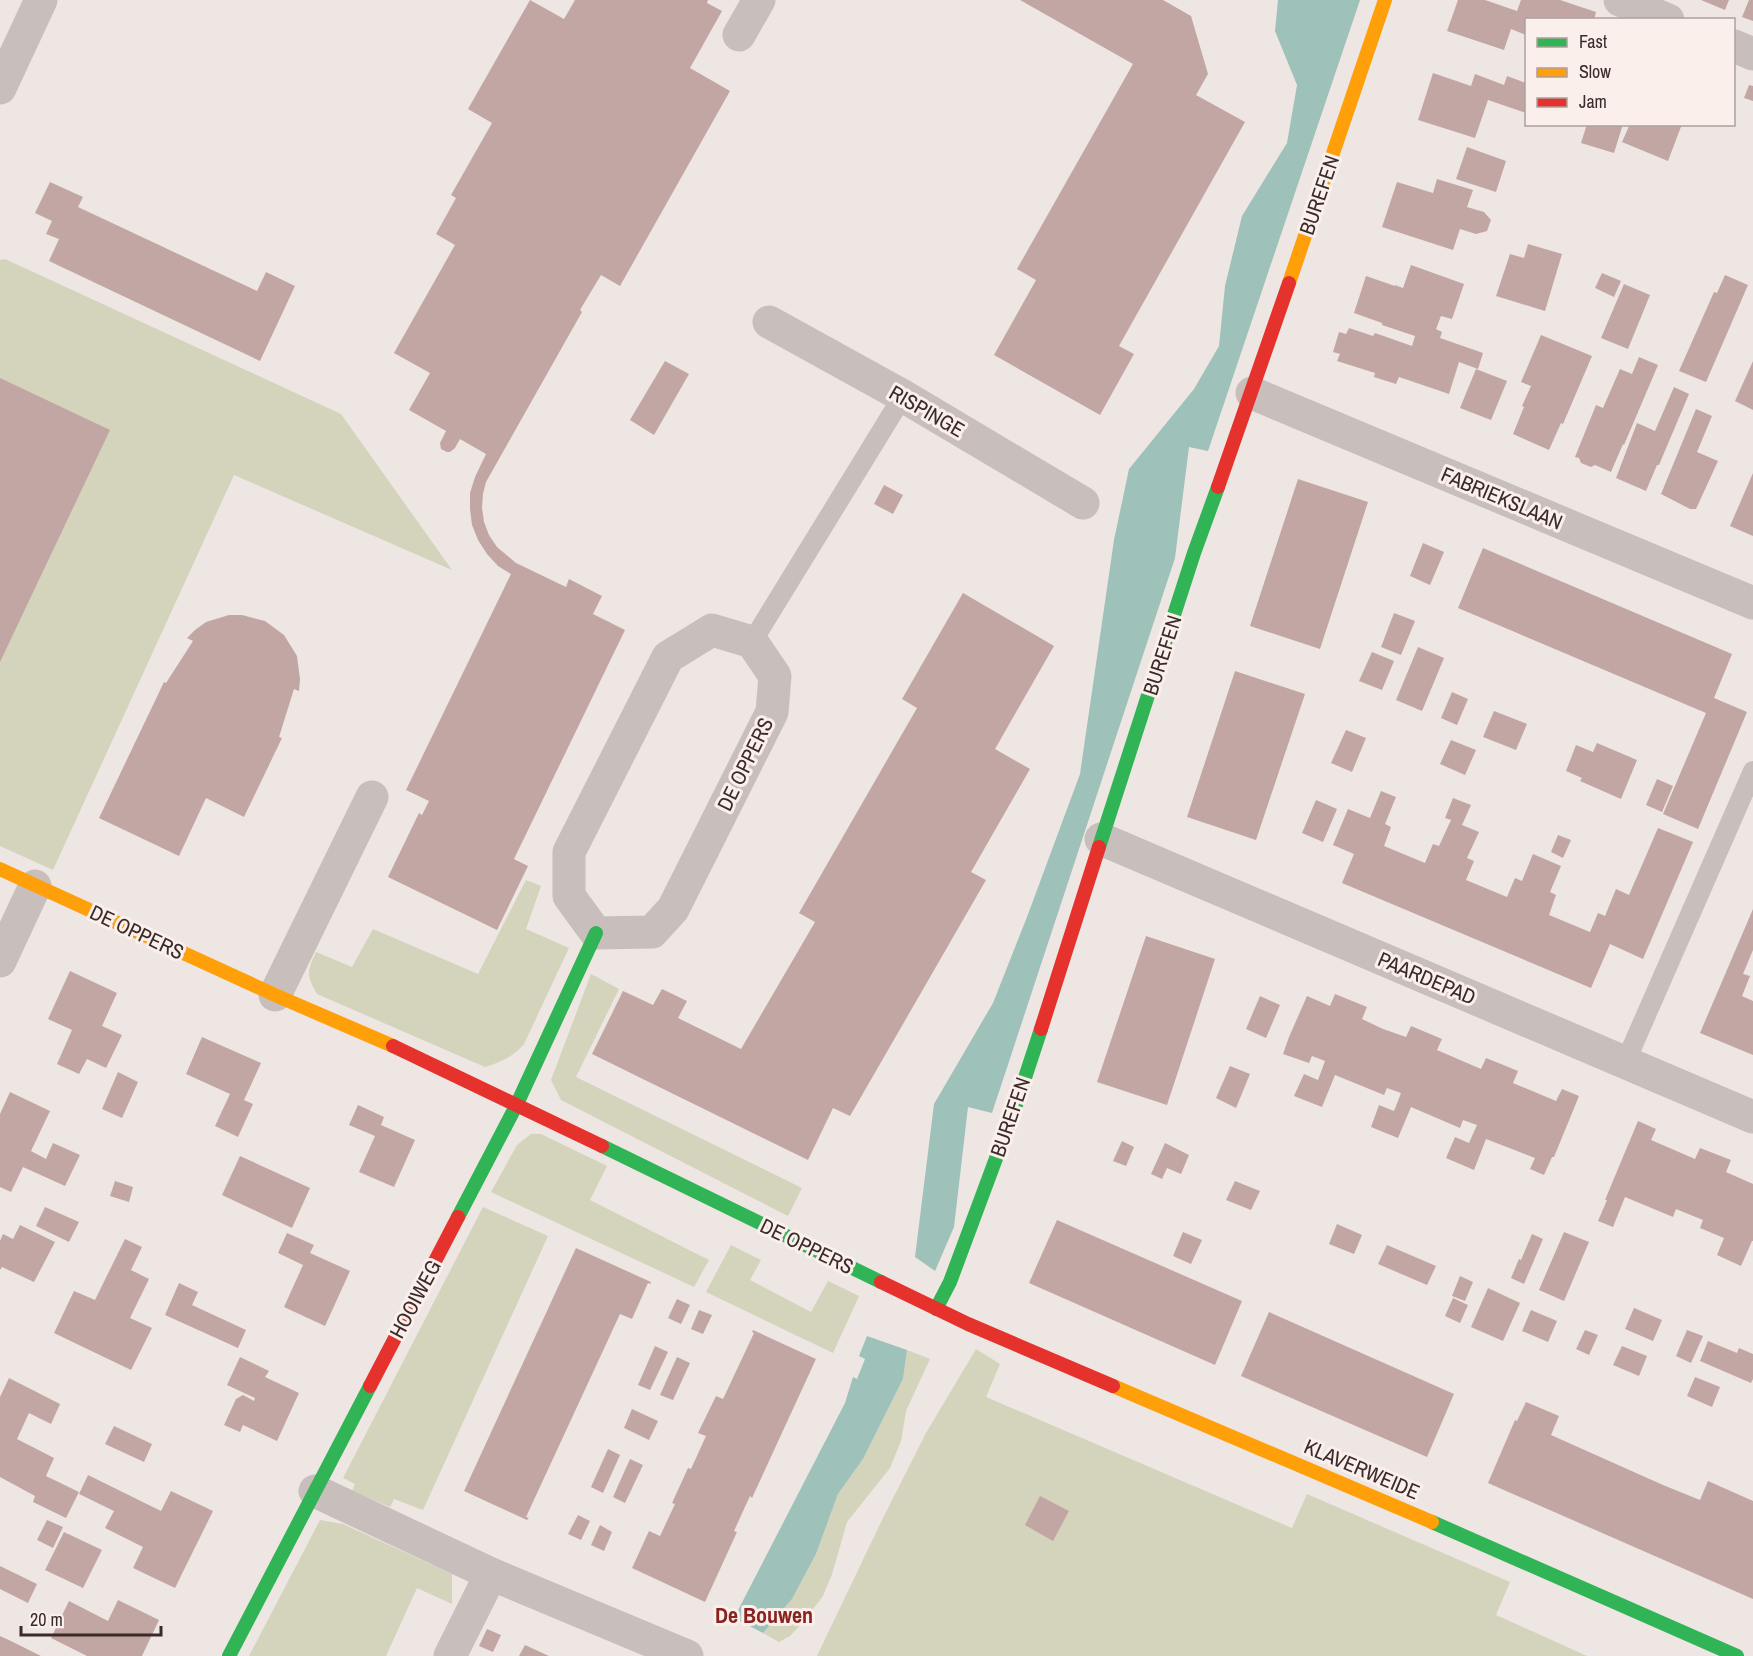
<svg xmlns="http://www.w3.org/2000/svg" width="1753" height="1656" font-family="'Archivo Narrow',sans-serif">
	<style>
		.green { fill: #d4d3bc }
		.water { fill: #9ec1b9 }
		.building { fill: #c2a6a4 }
		.lines { fill: none; stroke-linecap: round; stroke-linejoin: round }
		.lane { stroke: #c8bebb; stroke-width: 20 }
		.street { stroke: #c8bebb; stroke-width: 33 }
		.fast { stroke: #30b455; stroke-width: 14 }
		.slow { stroke: #ff9f0a; stroke-width: 14 }
		.jam { stroke: #e5322d; stroke-width: 14 }
		.labels { text-anchor: middle; dominant-baseline: central; stroke-width: 6; stroke-linejoin: round; paint-order: stroke }
		.street-label { font-size: 21px; fill: #392b29; stroke: #faefea }
		.neighbourhood-label { font-size: 22px; font-weight: bold; fill: #892320; stroke: #faefea }
	</style>
	<rect width="100%" height="100%" fill="#eee6e3"/>
	<g class="green">
		<polygon points="5,259 341,414 452,570 234,475 53,870 0,846 0,260"/>
		<path d="M526,880l15,6 -15,43 43,19 -45,96c-11,13 -23,18 -39,23l-168,-73c-11,-19 -10,-23 -1,-42l36,15 21,-38 105,45z"/>
		<polygon points="591,974 619,989 576,1077 802,1188 788,1216 561,1100 551,1080"/>
		<polygon points="531,1134 541,1134 607,1166 590,1200 709,1260 694,1287 491,1192 517,1145"/>
		<polygon points="483,1207 548,1236 423,1510 394,1499 390,1507 352,1491 355,1484 343,1478"/>
		<polygon points="731,1245 761,1260 750,1280 811,1312 828,1281 859,1296 833,1353 706,1292"/>
		<polygon points="976,1349 1000,1364 986,1397 1292,1528 1307,1494 1510,1582 1496,1615 1587,1656 817,1656 882,1520 926,1433"/>
		<polygon points="907,1350 930,1359 906,1411 901,1441 890,1468 847,1522 832,1574 823,1596 803,1622 790,1636 779,1642 763,1633 792,1599 816,1554 838,1494 863,1459 903,1379"/>
		<polygon points="320,1520 343,1524 452,1574 452,1604 417,1588 386,1656 249,1656"/>
	</g>
	<g class="water">
		<polygon points="1278,0 1360,0 1208,451 1189,447 1175,558 992,1113 968,1107 954,1227 935,1271 915,1257 934,1104 993,1003 1027,917 1080,774 1114,540 1129,469 1194,389 1219,346 1225,286 1242,216 1287,143 1297,85 1275,31"/>
		<polygon points="867,1336 907,1350 903,1379 863,1459 838,1494 816,1554 792,1599 763,1633 734,1618 845,1403 853,1377 857,1379 865,1359 859,1356"/>
	</g>
	<g class="building">
		<polygon points="530,0 564,19 575,0 708,0 707,3 722,11 690,68 730,91 620,286 601,275 580,310 582,312 486,482 483,494 482,508 484,522 489,535 497,547 516,563 566,587 569,579 602,596 593,614 625,630 514,859 528,866 497,930 388,877 419,813 422,815 429,801 406,790 511,574 498,566 487,554 478,540 472,525 470,509 470,493 475,477 486,454 460,439 455,448 450,452 447,452 441,449 440,443 446,431 409,410 430,373 394,353 455,245 436,234 456,198 451,195 492,123 468,109"/>
		<polygon points="1020,0 1163,0 1191,16 1208,74 1196,95 1245,122 1119,346 1134,354 1100,415 994,355 1036,280 1017,269 1133,64"/>
		<polygon points="1458,0 1485,0 1517,11 1521,0 1560,0 1596,12 1594,20 1526,20 1526,35 1511,29 1504,50 1447,31"/>
		<polygon points="1701,0 1729,0 1725,10"/>
		<polygon points="1749,0 1753,0 1753,21 1742,17"/>
		<polygon points="1433,73 1471,86 1475,74 1504,85 1507,76 1526,83 1526,113 1488,100 1475,138 1418,120"/>
		<polygon points="1749,85 1753,86 1753,101 1744,98"/>
		<polygon points="1587,124 1623,124 1614,153 1581,143"/>
		<polygon points="1630,124 1682,124 1668,161 1622,142"/>
		<polygon points="1467,147 1506,161 1496,192 1456,179"/>
		<polygon points="1437,179 1473,190 1467,207 1484,212 1491,220 1487,231 1476,234 1460,229 1453,250 1382,227 1397,182 1433,193"/>
		<polygon points="50,182 83,197 78,207 257,291 266,272 295,286 260,361 49,261 59,239 46,234 52,221 35,213"/>
		<polygon points="1528,244 1562,254 1545,311 1496,296 1510,254 1524,258"/>
		<polygon points="1411,265 1464,284 1452,319 1441,316 1436,329 1442,332 1440,338 1483,353 1478,369 1459,362 1449,394 1399,377 1396,384 1374,377 1375,373 1337,361 1340,354 1333,352 1339,332 1346,334 1349,328 1373,336 1375,333 1412,346 1415,336 1382,325 1382,323 1354,313 1366,276 1395,286 1395,285 1403,288"/>
		<polygon points="1602,273 1621,281 1614,297 1595,288"/>
		<polygon points="1725,275 1748,285 1706,382 1679,371 1714,292 1717,293"/>
		<polygon points="1624,284 1650,295 1628,349 1601,338"/>
		<polygon points="1541,335 1592,356 1563,424 1561,423 1549,450 1513,434 1524,407 1522,406 1531,386 1521,382"/>
		<polygon points="1639,357 1658,365 1624,445 1623,444 1611,472 1595,465 1591,467 1581,463 1579,458 1575,457 1596,405 1603,408 1620,369 1632,374"/>
		<polygon points="665,361 689,374 654,435 630,420"/>
		<polygon points="1753,361 1753,410 1735,401"/>
		<polygon points="1476,369 1507,381 1491,420 1460,408"/>
		<polygon points="0,378 110,430 0,662"/>
		<polygon points="1674,387 1689,394 1659,465 1657,465 1646,491 1616,478 1637,423 1655,431"/>
		<polygon points="1696,409 1712,416 1697,452 1718,461 1696,509 1690,509 1661,494"/>
		<polygon points="1753,473 1753,536 1730,526"/>
		<polygon points="1298,479 1368,502 1320,649 1250,626"/>
		<polygon points="884,485 903,495 893,514 874,504"/>
		<polygon points="1423,543 1444,552 1430,585 1410,576"/>
		<polygon points="1483,548 1732,654 1714,698 1747,712 1698,829 1663,814 1706,713 1458,608"/>
		<polygon points="963,593 1054,646 995,749 1030,769 971,872 986,880 850,1116 833,1108 808,1160 592,1054 623,991 653,1005 662,989 687,1001 678,1018 741,1049 815,922 799,913 917,708 902,699"/>
		<polygon points="1394,613 1415,621 1401,655 1381,647"/>
		<polygon points="229,615 242,615 265,621 284,635 297,656 300,679 299,691 294,689 279,737 282,738 244,817 206,798 179,856 99,818 164,682 166,683 193,641 187,638 195,630 206,622"/>
		<polygon points="1418,647 1444,658 1422,711 1396,700"/>
		<polygon points="1372,652 1394,661 1382,690 1359,681"/>
		<polygon points="1235,671 1305,694 1256,840 1187,817"/>
		<polygon points="1452,692 1468,699 1457,725 1441,718"/>
		<polygon points="1494,711 1527,724 1516,750 1483,737"/>
		<polygon points="1346,730 1366,738 1352,772 1331,763"/>
		<polygon points="1451,740 1476,750 1465,775 1440,764"/>
		<polygon points="1597,743 1637,760 1621,799 1580,781 1582,778 1566,771 1576,745 1593,752"/>
		<polygon points="1657,779 1673,786 1662,812 1646,805"/>
		<polygon points="1381,791 1396,797 1385,824 1391,827 1384,846 1425,863 1433,844 1439,846 1451,820 1445,818 1453,798 1471,805 1462,825 1479,832 1467,858 1474,861 1466,880 1507,897 1515,878 1522,881 1533,854 1561,866 1550,892 1556,895 1549,915 1590,932 1598,913 1605,916 1616,889 1629,895 1658,828 1693,842 1643,959 1610,944 1591,988 1342,883 1354,854 1333,845 1348,809 1370,818"/>
		<polygon points="1316,800 1337,809 1323,842 1302,833"/>
		<polygon points="1558,835 1571,840 1563,858 1551,852"/>
		<polygon points="1753,909 1753,950 1743,974 1750,976 1742,996 1753,1001 1753,1055 1700,1033"/>
		<polygon points="1146,936 1215,959 1167,1105 1097,1082"/>
		<polygon points="70,971 117,993 102,1026 122,1035 106,1068 87,1059 79,1074 57,1064 72,1030 48,1019"/>
		<polygon points="1335,994 1367,1007 1362,1019 1383,1029 1406,1037 1411,1026 1442,1039 1437,1050 1481,1069 1486,1058 1501,1064 1518,1071 1513,1083 1556,1101 1562,1089 1579,1096 1554,1157 1552,1157 1544,1175 1530,1169 1535,1158 1486,1139 1474,1170 1446,1158 1455,1137 1469,1143 1477,1125 1463,1120 1460,1128 1411,1107 1398,1138 1371,1127 1379,1105 1394,1111 1396,1106 1401,1093 1387,1088 1384,1095 1335,1075 1322,1107 1294,1096 1304,1074 1318,1080 1325,1061 1312,1056 1309,1063 1283,1054 1289,1037 1307,996 1330,1006"/>
		<polygon points="1260,996 1280,1005 1266,1038 1246,1029"/>
		<polygon points="202,1037 261,1063 244,1100 253,1104 238,1137 215,1126 230,1094 186,1074"/>
		<polygon points="1230,1066 1250,1074 1236,1108 1216,1098"/>
		<polygon points="118,1072 138,1082 122,1118 102,1109"/>
		<polygon points="10,1092 50,1111 31,1151 46,1159 53,1143 80,1155 65,1186 23,1167 11,1192 0,1187 0,1114"/>
		<polygon points="358,1105 384,1117 381,1125 415,1140 394,1187 359,1172 375,1136 349,1125"/>
		<polygon points="1638,1121 1656,1129 1651,1140 1695,1159 1700,1148 1731,1160 1726,1172 1753,1184 1753,1241 1752,1241 1741,1266 1717,1255 1724,1238 1700,1228 1703,1220 1676,1209 1673,1217 1625,1197 1613,1227 1598,1221 1607,1200 1605,1200"/>
		<polygon points="1122,1141 1134,1147 1126,1166 1113,1161"/>
		<polygon points="1165,1143 1189,1155 1181,1174 1167,1168 1162,1179 1151,1174"/>
		<polygon points="240,1156 310,1188 292,1228 222,1195"/>
		<polygon points="115,1181 133,1187 129,1202 110,1196"/>
		<polygon points="1235,1181 1260,1191 1251,1210 1226,1200"/>
		<polygon points="45,1207 79,1222 69,1242 36,1226"/>
		<polygon points="1057,1220 1242,1301 1215,1365 1029,1283"/>
		<polygon points="1337,1224 1362,1235 1354,1254 1329,1244"/>
		<polygon points="20,1225 55,1242 34,1282 2,1267 0,1270 0,1241 3,1234 13,1239"/>
		<polygon points="1183,1232 1202,1240 1191,1264 1173,1256"/>
		<polygon points="1564,1232 1589,1242 1564,1301 1539,1290"/>
		<polygon points="287,1233 314,1245 310,1253 350,1271 325,1326 284,1307 303,1265 278,1253"/>
		<polygon points="1532,1234 1543,1239 1524,1284 1511,1278 1519,1259 1521,1260"/>
		<polygon points="125,1239 142,1247 131,1270 149,1279 130,1318 152,1328 131,1370 54,1333 74,1291 95,1300"/>
		<polygon points="1387,1245 1436,1266 1427,1285 1378,1264"/>
		<polygon points="576,1248 651,1282 650,1284 648,1283 632,1319 620,1314 526,1517 529,1518 527,1520 464,1491"/>
		<polygon points="1460,1276 1473,1282 1465,1301 1452,1296"/>
		<polygon points="179,1283 198,1292 192,1305 246,1330 238,1348 165,1315"/>
		<polygon points="1488,1288 1520,1303 1503,1341 1471,1327"/>
		<polygon points="1453,1298 1468,1305 1460,1323 1445,1316"/>
		<polygon points="677,1299 690,1305 681,1324 668,1318"/>
		<polygon points="1634,1308 1662,1320 1653,1341 1625,1329"/>
		<polygon points="699,1310 712,1315 703,1334 691,1329"/>
		<polygon points="1531,1310 1557,1321 1548,1342 1522,1331"/>
		<polygon points="1269,1312 1454,1394 1427,1457 1241,1376"/>
		<polygon points="753,1330 816,1359 752,1498 750,1496 734,1531 737,1532 705,1602 632,1568 649,1531 660,1536 675,1504 672,1503 688,1468 691,1469 706,1436 698,1433 716,1396 723,1399 754,1333 752,1332"/>
		<polygon points="1585,1330 1598,1335 1589,1355 1576,1349"/>
		<polygon points="1687,1330 1703,1336 1691,1363 1676,1356"/>
		<polygon points="1708,1341 1737,1353 1739,1348 1753,1354 1753,1379 1751,1383 1700,1361"/>
		<polygon points="655,1346 668,1352 650,1390 638,1385"/>
		<polygon points="1622,1346 1647,1356 1639,1376 1613,1365"/>
		<polygon points="240,1357 269,1371 265,1377 299,1393 277,1441 243,1425 240,1432 224,1425 236,1399 243,1395 254,1401 255,1398 227,1385"/>
		<polygon points="677,1357 690,1363 673,1400 660,1395"/>
		<polygon points="1695,1377 1720,1387 1712,1407 1687,1396"/>
		<polygon points="9,1378 60,1404 51,1424 29,1413 17,1439 54,1458 46,1476 79,1492 66,1518 33,1502 35,1496 0,1477 0,1397"/>
		<polygon points="1526,1402 1559,1416 1551,1435 1663,1485 1700,1500 1708,1481 1753,1501 1753,1599 1488,1483 1515,1420 1517,1421"/>
		<polygon points="632,1409 658,1421 649,1440 624,1428"/>
		<polygon points="114,1426 152,1444 144,1462 105,1444"/>
		<polygon points="608,1449 620,1455 603,1493 591,1487"/>
		<polygon points="630,1459 643,1465 625,1503 613,1497"/>
		<polygon points="88,1475 161,1511 171,1491 213,1511 175,1588 133,1568 143,1547 105,1528 114,1511 79,1494"/>
		<polygon points="1040,1496 1069,1511 1053,1541 1025,1525"/>
		<polygon points="578,1515 590,1521 581,1540 568,1534"/>
		<polygon points="47,1520 63,1527 53,1548 37,1540"/>
		<polygon points="600,1525 612,1532 604,1551 591,1545"/>
		<polygon points="64,1532 102,1550 83,1588 45,1570"/>
		<polygon points="0,1566 37,1584 28,1603 0,1589"/>
		<polygon points="118,1600 159,1620 142,1656 87,1656 51,1638 69,1601 108,1621"/>
		<polygon points="487,1629 501,1635 493,1652 479,1646"/>
		<polygon points="0,1636 11,1641 41,1656 0,1656"/>
		<polygon points="525,1645 549,1656 519,1656"/>
	</g>
	<g class="lines">
		<g class="lane">
			<polyline points="752,642 903,396"/>
			<polyline points="1625,1063 1753,771"/>
		</g>
		<g class="street">
			<polyline points="1620,0 1668,20"/>
			<polyline points="739,35 759,0"/>
			<polyline points="1734,46 1753,54"/>
			<polyline points="0,88 41,0"/>
			<polyline points="769,322 903,396 1083,503"/>
			<polyline points="1252,393 1753,603"/>
			<polygon points="712,630 752,642 775,676 772,712 673,909 652,932 596,933 569,896 569,852 668,657"/>
			<polyline points="1101,839 1753,1117"/>
			<polyline points="0,961 35,886"/>
			<polyline points="275,995 372,797"/>
			<polyline points="315,1491 491,1574 687,1656"/>
			<polyline points="450,1656 491,1574"/>
		</g>
		<g class="fast">
			<polyline points="1099,847 1194,553 1218,487"/>
			<polyline points="602,1146 881,1282"/>
			<polyline points="458,1217 516,1106 596,933"/>
			<polyline points="936,1309 950,1282 1017,1102 1041,1029"/>
			<polyline points="1432,1522 1737,1656"/>
			<polyline points="229,1656 370,1386"/>
		</g>
		<g class="slow">
			<polyline points="1289,283 1385,0"/>
			<polyline points="0,869 275,995 393,1046"/>
			<polyline points="1113,1386 1432,1522"/>
		</g>
		<g class="jam">
			<polyline points="1218,487 1289,283"/>
			<polyline points="1041,1029 1099,847"/>
			<polyline points="393,1046 602,1146"/>
			<polyline points="881,1282 968,1324 1113,1386"/>
			<polyline points="370,1386 458,1217"/>
		</g>
	</g>
	<g class="labels">
		<g class="street-label">
			<text transform="translate(1319 195) rotate(-71)">BUREFEN</text>
			<text transform="translate(927 411) rotate(30)">RISPINGE</text>
			<text transform="translate(1502 498) rotate(23)">FABRIEKSLAAN</text>
			<text transform="translate(1162 655) rotate(-72)">BUREFEN</text>
			<text transform="translate(745 764) rotate(-64)">DE OPPERS</text>
			<text transform="translate(137 932) rotate(25)">DE OPPERS</text>
			<text transform="translate(1427 978) rotate(23)">PAARDEPAD</text>
			<text transform="translate(1010 1117) rotate(-71)">BUREFEN</text>
			<text transform="translate(807 1246) rotate(26)">DE OPPERS</text>
			<text transform="translate(415 1299) rotate(-62)">HOOIWEG</text>
			<text transform="translate(1362 1469) rotate(23)">KLAVERWEIDE</text>
		</g>
		<g class="neighbourhood-label">
			<text x="764" y="1615">De Bouwen</text>
		</g>
	</g>
	<rect x="1525" y="18" width="210" height="108" fill="#faefea" stroke="#ada19d" stroke-width="1.5"/>
	<rect x="1537" y="38" width="30" height="9" fill="#30b455" stroke="#ada19d" stroke-width="1.5"/>
	<text x="1579" y="48" font-size="18" fill="#392b29">Fast</text>
	<rect x="1537" y="68" width="30" height="9" fill="#ff9f0a" stroke="#ada19d" stroke-width="1.5"/>
	<text x="1579" y="78" font-size="18" fill="#392b29">Slow</text>
	<rect x="1537" y="98" width="30" height="9" fill="#e5322d" stroke="#ada19d" stroke-width="1.5"/>
	<text x="1579" y="108" font-size="18" fill="#392b29">Jam</text>
	<path d="M21 1626v9h140v-9" fill="none" stroke="#392b29" stroke-width="3"/>
	<text x="30" y="1626" font-size="18" fill="#392b29" stroke="#faefea" stroke-width="4.5" paint-order="stroke">20 m</text>
</svg>
